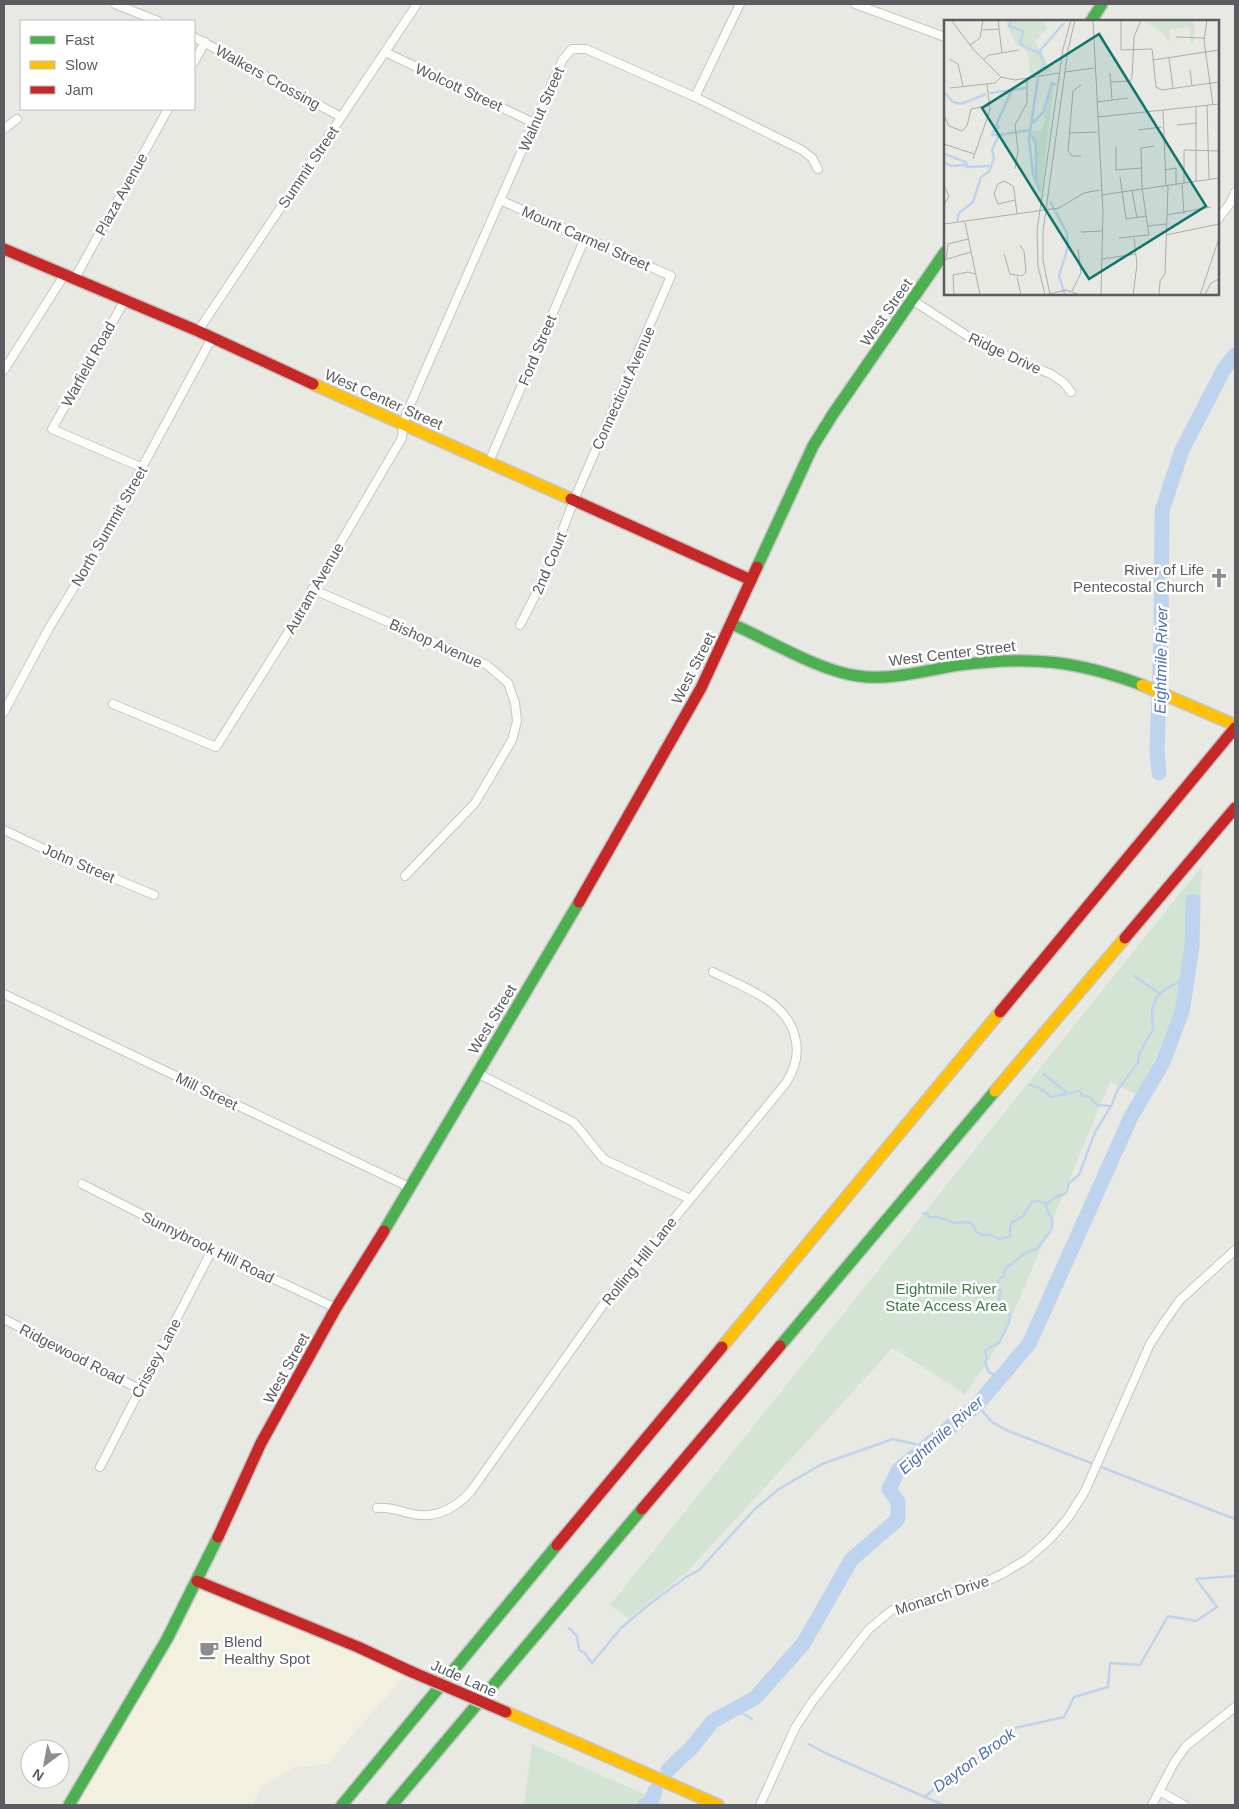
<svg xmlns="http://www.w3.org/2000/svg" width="1239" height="1809" font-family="Arial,sans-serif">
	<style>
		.commercial { fill: #f2f0de }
		.green { fill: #d3e4d4 }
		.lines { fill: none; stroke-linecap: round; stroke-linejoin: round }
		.stream { stroke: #bdd3ee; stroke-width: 2.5 }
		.river { stroke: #bdd3ee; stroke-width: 15 }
		.street-casing { stroke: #c5c5c5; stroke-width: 10 }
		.fast-casing { stroke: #c5c6c6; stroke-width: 14 }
		.slow-casing { stroke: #c5c6c6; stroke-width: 14 }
		.jam-casing { stroke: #c5c6c6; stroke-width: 14 }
		.street { stroke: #fcfcfb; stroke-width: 8 }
		.fast { stroke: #4caf50; stroke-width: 11 }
		.slow { stroke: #ffc107; stroke-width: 11 }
		.jam { stroke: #c62828; stroke-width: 11 }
		.jam-bridge-casing { stroke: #c5c6c6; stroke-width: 14; stroke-linecap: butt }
		.jam-bridge { stroke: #c62828; stroke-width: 11 }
		.labels { text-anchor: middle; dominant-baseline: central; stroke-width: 5; stroke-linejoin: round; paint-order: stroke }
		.street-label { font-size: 15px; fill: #5a5c61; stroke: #fff }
		.poi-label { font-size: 15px; fill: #5a5c61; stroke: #fff; text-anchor: end }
		.park-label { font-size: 15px; fill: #3f7b4a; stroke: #fff }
		.water-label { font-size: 16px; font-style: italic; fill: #5173b2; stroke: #fff }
		.inset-river { fill: none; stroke: #bdd3ee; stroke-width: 2.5 }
		.inset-road { fill: none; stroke: #acadac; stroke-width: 1 }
		.view { fill: #0f766e; fill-opacity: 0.15; stroke: #0f766e; stroke-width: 2.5 }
		.inset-edge { fill: none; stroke: #5a5c61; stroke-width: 2.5 }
	</style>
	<rect width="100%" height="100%" fill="#e9e9e4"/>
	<polygon class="commercial" points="198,1586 405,1675 328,1764 292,1768 261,1788 252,1805 73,1805"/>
	<g class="green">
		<polygon points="1202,866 1199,937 1186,982 1140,1096 1110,1082 1009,1324 985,1366 965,1394 893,1348 688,1571 629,1618 610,1605"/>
		<polygon points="532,1744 668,1805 524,1805"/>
	</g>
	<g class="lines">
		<g class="stream">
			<polyline points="1134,976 1160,994"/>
			<polyline points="1044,1074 1067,1093"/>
			<polyline points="1030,1085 1040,1088 1051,1097 1079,1091 1083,1096 1090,1097 1097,1105 1111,1106"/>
			<polyline points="923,1214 927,1213 929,1217 938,1217 954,1223 968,1222 972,1224 977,1232 982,1235 992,1235 999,1239 1010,1236 1010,1229 1012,1222 1022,1217 1032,1202 1039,1201 1047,1203"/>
			<path d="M999,1379l-11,-8 -3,-9 2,-4 -2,-6 2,-3 12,-6 10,-20 1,-6 -2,-5 -10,-6 3,-15 -5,-5 4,-8 4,-2 1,-7c12,-8 17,-17 32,-20 5,-8 18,-19 15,-29 -2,-6 -6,-9 -6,-15l8,-7 12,-5 3,-10 10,-8 16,-43 16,-26 7,-17 20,-26 1,-9 14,-25 -1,-18 4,-13 6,-6 12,-8 13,-6"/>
			<polyline points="977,1405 992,1422 1006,1430 1235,1519"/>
			<polyline points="569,1628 577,1636 579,1650 585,1653 592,1663 621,1628 647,1606 686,1577 699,1570 755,1509 779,1489 822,1464 893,1439 915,1444 921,1451"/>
			<polyline points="734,1708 752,1719"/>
			<polyline points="809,1744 823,1752 925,1797 946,1779 978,1758 1015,1728 1064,1717 1074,1697 1108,1687 1110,1663 1140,1665 1168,1616 1196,1621 1217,1607 1196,1579 1235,1576"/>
			<polyline points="925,1797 944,1805"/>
		</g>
		<g class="river">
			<polyline points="1159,773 1157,751 1161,637 1162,511 1182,450 1224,369 1235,355"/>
			<polyline points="668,1770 692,1747 713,1721 755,1698 803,1644 851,1560 898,1519 898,1502 889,1489 899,1469 977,1405 1029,1344 1131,1117 1162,1064 1182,1012 1192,947 1193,901"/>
			<polyline points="645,1805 650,1803 655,1791"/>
		</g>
		<defs>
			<g id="street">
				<polyline points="115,4 158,21"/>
				<polyline points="855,4 945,37"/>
				<polyline points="194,37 341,117"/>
				<polyline points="385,52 534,123"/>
				<polyline points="194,62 205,42"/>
				<polyline points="695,97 740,4"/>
				<polyline points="4,129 17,119"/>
				<polyline points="500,200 671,276 574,500 545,576 520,625"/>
				<polyline points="1218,219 1231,202 1235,192"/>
				<polyline points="75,278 168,109"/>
				<polyline points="125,300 52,429 143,468"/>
				<polyline points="912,300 977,342 997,352 1051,374 1064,383 1071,392"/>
				<polyline points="198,331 417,4"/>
				<polyline points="4,370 65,274"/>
				<polyline points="489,462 585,238"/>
				<polyline points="312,589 487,665 508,683 515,703 517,721 512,740 475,803 405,876"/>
				<polyline points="113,704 216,747 284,639 402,438 403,425 407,412 534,123 563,59 572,49 586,49 695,97 802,150 812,158 818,169"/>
				<polyline points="4,712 49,628 100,545 212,338"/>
				<polyline points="4,830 44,849 154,895"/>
				<polyline points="4,994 411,1188"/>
				<path d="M477,1073l96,49c12,12 20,26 32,38l85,39"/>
				<polyline points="82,1184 212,1250 336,1308"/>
				<polyline points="4,1319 139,1389"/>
				<polyline points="100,1467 212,1250"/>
				<path d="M377,1508c12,-1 20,2 31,5 26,7 46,-3 63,-22l132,-186 183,-222c8,-13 13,-26 10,-41 -6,-41 -50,-53 -83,-70"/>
				<polyline points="1159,1791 1184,1805"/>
				<polyline points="760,1805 795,1728 812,1702 869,1629 892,1610 977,1586 1002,1574 1027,1559 1050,1539 1068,1518 1085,1491 1150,1344 1165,1321 1180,1300 1235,1250"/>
				<polyline points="1152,1805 1174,1763 1186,1746 1235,1707"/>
			</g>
			<g id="fast">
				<polyline points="1091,21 1102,4"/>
				<polyline points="757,567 813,446 833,414 945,252"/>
				<path d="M732,624c37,16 87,47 126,52 33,5 68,-6 101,-11 70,-9 116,-5 183,20"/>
				<polyline points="384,1231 579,902"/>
				<polyline points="780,1346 995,1091"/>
				<polyline points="69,1805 167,1639 218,1537"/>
				<polyline points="342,1805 557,1545"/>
				<polyline points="392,1805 642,1509"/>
			</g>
			<g id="slow">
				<polyline points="313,384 571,499"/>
				<polyline points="1142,685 1235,725"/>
				<polyline points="995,1091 1125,938"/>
				<polyline points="722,1347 1000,1012"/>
				<polyline points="506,1712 718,1805"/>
			</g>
			<g id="jam">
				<polyline points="4,249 198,331 313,384"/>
				<polyline points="571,499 751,580"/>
				<polyline points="579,902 701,688 757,567"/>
				<polyline points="1125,938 1235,808"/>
				<polyline points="1000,1012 1235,728"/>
				<polyline points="642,1509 780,1346"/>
				<polyline points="218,1537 261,1443 336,1308 384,1231"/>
				<polyline points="557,1545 722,1347"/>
				<polyline points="197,1581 358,1647 412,1672"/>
			</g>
		</defs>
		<use href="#street" class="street-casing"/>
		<use href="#fast" class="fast-casing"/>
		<use href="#slow" class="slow-casing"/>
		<use href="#jam" class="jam-casing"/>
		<use href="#street" class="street"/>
		<use href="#fast" class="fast"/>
		<use href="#slow" class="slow"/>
		<use href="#jam" class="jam"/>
		<defs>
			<polyline id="jam-bridge" points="412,1672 506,1712"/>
		</defs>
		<use href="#jam-bridge" class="jam-bridge-casing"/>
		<use href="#jam-bridge" class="jam-bridge"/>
	</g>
	<defs>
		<symbol id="church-bare" viewBox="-9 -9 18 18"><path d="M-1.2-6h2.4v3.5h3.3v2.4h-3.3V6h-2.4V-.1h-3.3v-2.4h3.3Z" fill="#8c8d8f" stroke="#fff" stroke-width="2.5" paint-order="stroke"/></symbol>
		<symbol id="cafe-bare" viewBox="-9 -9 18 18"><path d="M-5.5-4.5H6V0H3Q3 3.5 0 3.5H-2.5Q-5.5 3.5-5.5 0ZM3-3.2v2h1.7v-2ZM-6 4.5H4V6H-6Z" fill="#8c8d8f" stroke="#fff" stroke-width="2.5" paint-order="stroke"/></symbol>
	</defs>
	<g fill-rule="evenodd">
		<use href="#church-bare" x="1205" y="564" width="28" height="28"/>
		<use href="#cafe-bare" x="195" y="1636" width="28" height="28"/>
	</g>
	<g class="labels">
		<g class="street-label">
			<text transform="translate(268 77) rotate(29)">Walkers Crossing</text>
			<text transform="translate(459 87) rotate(25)">Wolcott Street</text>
			<text transform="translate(541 109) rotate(-66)">Walnut Street</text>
			<text transform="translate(308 167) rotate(-56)">Summit Street</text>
			<text transform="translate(121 194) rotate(-61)">Plaza Avenue</text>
			<text transform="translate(586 238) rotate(24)">Mount Carmel Street</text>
			<text transform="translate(886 312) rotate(-55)">West Street</text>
			<text transform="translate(537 350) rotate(-67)">Ford Street</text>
			<text transform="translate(1005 353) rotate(25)">Ridge Drive</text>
			<text transform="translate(88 364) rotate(-61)">Warfield Road</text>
			<text transform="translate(623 388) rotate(-66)">Connecticut Avenue</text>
			<text transform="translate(384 399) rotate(24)">West Center Street</text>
			<text transform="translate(109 526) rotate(-60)">North Summit Street</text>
			<text transform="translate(549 563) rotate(-67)">2nd Court</text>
			<text transform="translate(314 588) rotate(-60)">Autram Avenue</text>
			<text transform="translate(436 643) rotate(24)">Bishop Avenue</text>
			<text transform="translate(952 653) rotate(-7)">West Center Street</text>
			<text transform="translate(693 668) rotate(-63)">West Street</text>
			<text transform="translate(79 863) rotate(23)">John Street</text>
			<text transform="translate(492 1019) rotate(-59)">West Street</text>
			<text transform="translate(207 1091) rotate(26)">Mill Street</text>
			<text transform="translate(208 1247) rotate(26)">Sunnybrook Hill Road</text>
			<text transform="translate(639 1261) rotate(-51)">Rolling Hill Lane</text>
			<text transform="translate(72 1354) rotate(27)">Ridgewood Road</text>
			<text transform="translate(156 1358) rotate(-62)">Crissey Lane</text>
			<text transform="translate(286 1368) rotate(-61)">West Street</text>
			<text transform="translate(942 1595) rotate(-18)">Monarch Drive</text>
			<text transform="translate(464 1678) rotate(24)">Jude Lane</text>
		</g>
		<g class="poi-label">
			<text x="1204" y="569">River of Life<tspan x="1204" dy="17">Pentecostal Church</tspan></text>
			<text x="224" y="1641" text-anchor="start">Blend<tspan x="224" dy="17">Healthy Spot</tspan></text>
		</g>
		<g class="park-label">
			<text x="946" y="1288">Eightmile River<tspan x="946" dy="17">State Access Area</tspan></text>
		</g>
		<g class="water-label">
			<text transform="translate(1161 660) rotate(-89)">Eightmile River</text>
			<text transform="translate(941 1435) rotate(-42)">Eightmile River</text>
			<text transform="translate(974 1760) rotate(-36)">Dayton Brook</text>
		</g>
	</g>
	<g transform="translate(944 20)">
		<rect width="275" height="275" fill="#e9e9e4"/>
		<path d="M61,0h38l4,9 -12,12 17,31 -22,3 -2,-22 -13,-11zM198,0h53l-1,23h-4v-16l-20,2 -1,13 -6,-9zM107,70h2l-12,105 -8,-26h4l-5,-38h10z" fill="#d3e4d4"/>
		<path class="inset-river" d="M67,0l-2,6 14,5 -3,13 18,9 26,-30M94,55l6,-11 -4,-12M94,58l-9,61 4,35 7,17M0,72l9,10 8,2 25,-10M46,73l22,-3M89,103l11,-12 8,-28 4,2M86,114l6,9v40M54,115h-6l1,-3 6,-5 -3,-2 16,-35 14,-2M0,134l22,8 1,5 22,-1M0,142l7,4 15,-1M106,181l17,32 1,14 -9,29 6,19M13,201l2,-8 14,-11 8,-25 8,-5 5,-14 -2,-8 7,-15 31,-5"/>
		<path class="inset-road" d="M7,0l23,30 27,27 14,3 44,-7M54,0l4,33M149,0l10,192 -2,83M177,0v30l31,-1 4,38 6,3 57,-8M263,0l-3,21 9,64M39,10l16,-1M232,17l28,1M26,25l10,-7 3,-18M225,38l4,30M5,39l9,5 5,22M40,39l5,-4 30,-5M209,40l66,-10M246,50l2,16M121,52l29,-4M166,53l2,27M167,62l19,-1 2,-3 2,-41 7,-17M6,68l45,-5 6,-6M153,82l31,-4M263,85l2,74M252,86v75M219,90l3,76M0,95l5,11 13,5 5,-5 4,-17 19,-4M154,97l121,-13M233,105l20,-2M194,110l24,-3M126,113l27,-1M0,124l30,10M172,127v23l26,-2M137,136h-9l-4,-5 5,-60 8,-6M29,139l17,-49 -3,-26M71,149l3,-19 -3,-25 12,-22v-25M221,150l11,-2v17M176,157l6,42 21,-3M238,164l2,30M240,164v-34l35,1M0,165l5,11 -5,9M188,171l5,27M157,175l118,-17M71,180l-17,4 -4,-10 4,-10 6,-3 9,5 1,3 3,25M223,195l44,-8M21,202l15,73M0,204l115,-16 25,-15 16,-3M204,206l18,-2M137,212l21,-1M222,215l53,-11M175,218l30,-3 -7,-47 -1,-40 13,-2M60,234l6,20 12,2 4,-4 -2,-21 -4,-6M2,239l2,-15 20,-5M158,239l34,-5M0,240l27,-8M73,257l4,18M128,271l9,-18 -3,-24M105,274l17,-4 14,5M10,275l-1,-20 15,-3 7,2M101,275l-7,-29 -1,-35 26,-182 8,-29M106,275l-7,-35v-29l25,-181 7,-30M189,275l4,-30 -3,-27M215,275l1,-14 5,-7 3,-88M256,275l19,-57M261,275l6,-12 8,-4"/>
		<path class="view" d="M155,14l107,172 -117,73 -107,-171z"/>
		<rect width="275" height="275" class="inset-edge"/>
	</g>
	<rect width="1239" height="1809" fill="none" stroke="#5a5c61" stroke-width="10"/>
	<rect x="20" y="20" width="175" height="90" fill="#ffffff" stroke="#bdbec0"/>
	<rect x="30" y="36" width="25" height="8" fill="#4caf50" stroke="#bdbec0"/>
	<text x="65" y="45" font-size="15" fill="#5a5c61">Fast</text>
	<rect x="30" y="61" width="25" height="8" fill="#ffc107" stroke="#bdbec0"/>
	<text x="65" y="70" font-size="15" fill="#5a5c61">Slow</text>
	<rect x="30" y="86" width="25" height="8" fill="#c62828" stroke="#bdbec0"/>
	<text x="65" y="95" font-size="15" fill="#5a5c61">Jam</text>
	<g transform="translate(45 1764) rotate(212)"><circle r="24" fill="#ffffff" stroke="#bdbec0"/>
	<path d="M0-4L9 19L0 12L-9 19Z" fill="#8c8d8f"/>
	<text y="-8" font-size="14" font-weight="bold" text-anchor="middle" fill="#5a5c61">N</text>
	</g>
</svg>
